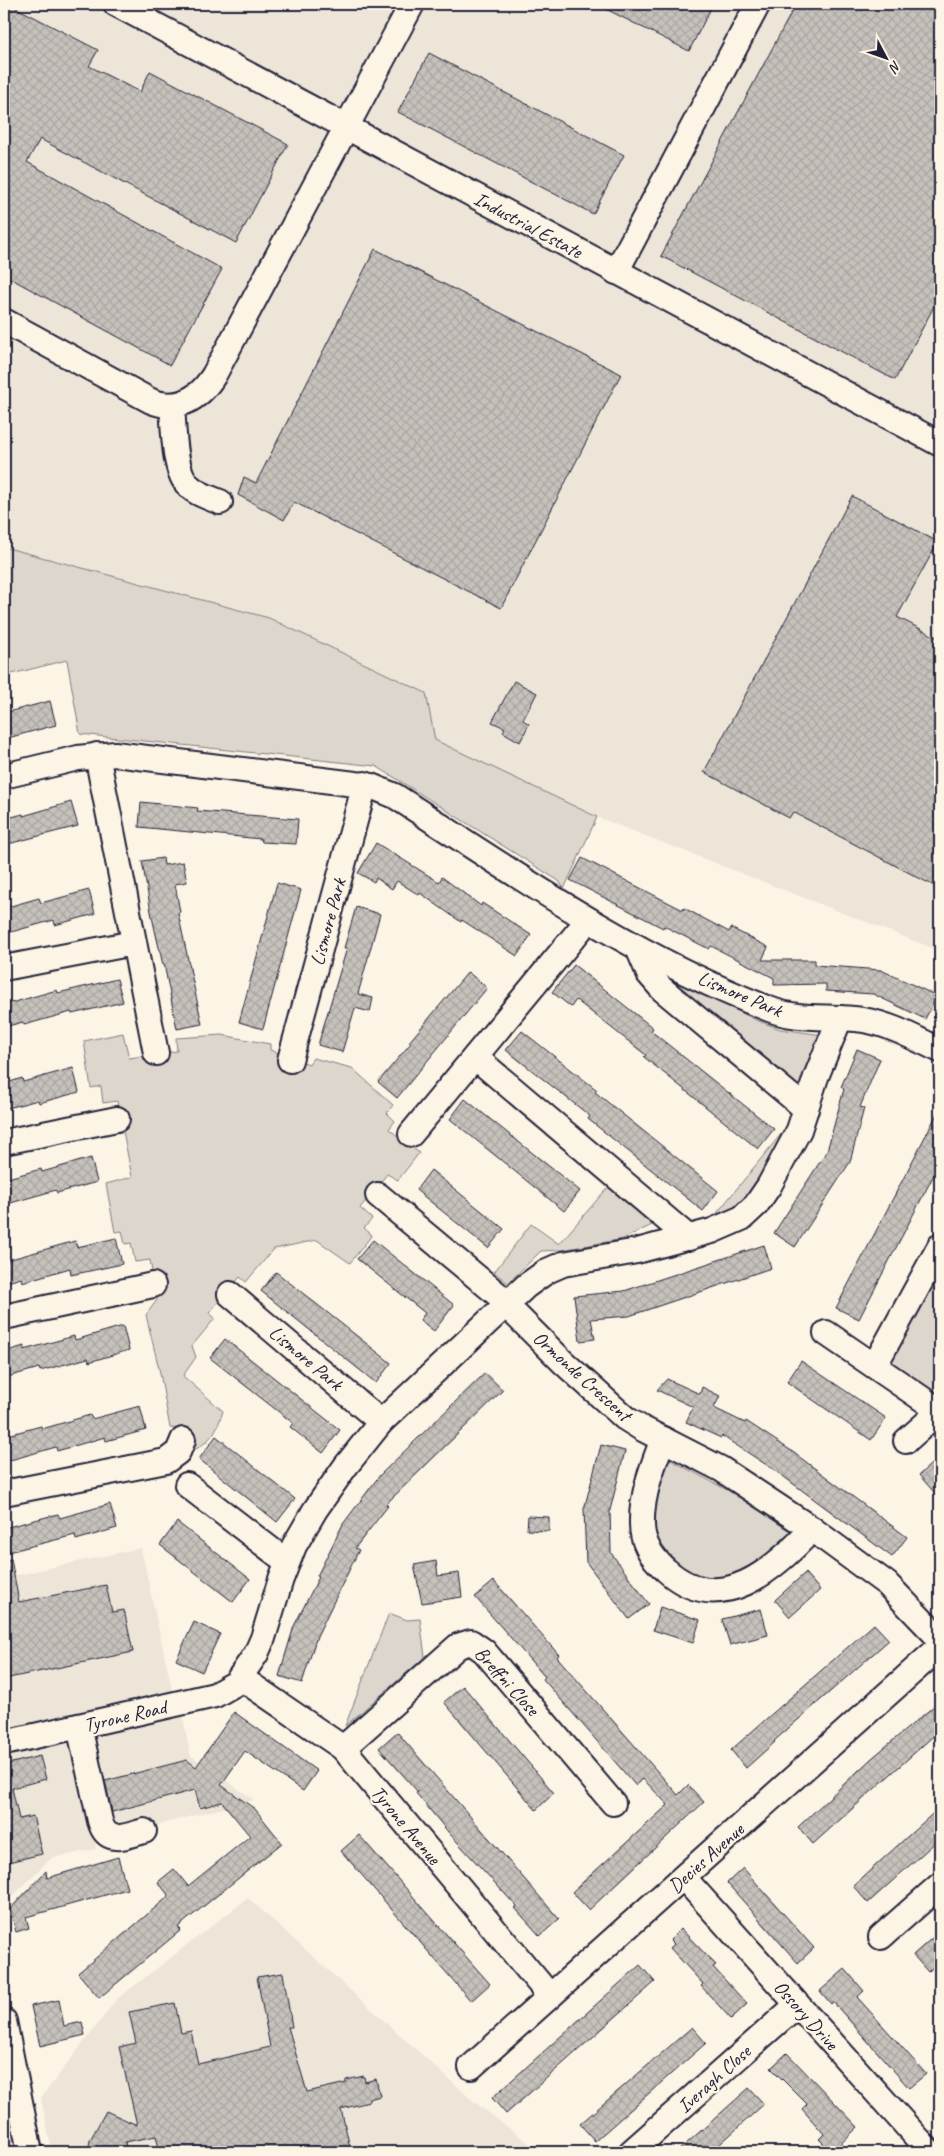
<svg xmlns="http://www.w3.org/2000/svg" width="944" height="2156" font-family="Caveat,sans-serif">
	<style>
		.built { fill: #ece5d8 }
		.grass { fill: #dcd6cc; stroke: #7f7c84 }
		.building { fill: url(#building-cross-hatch); stroke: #22223b }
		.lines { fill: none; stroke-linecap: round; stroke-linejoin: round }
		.minor-casing { stroke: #22223b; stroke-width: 28 }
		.minor { stroke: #fcf5e5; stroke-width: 24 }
		.labels { text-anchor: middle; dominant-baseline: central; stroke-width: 4.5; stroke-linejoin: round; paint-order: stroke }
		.street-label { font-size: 20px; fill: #22223b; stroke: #fcf5e5 }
	</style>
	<defs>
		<pattern id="building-cross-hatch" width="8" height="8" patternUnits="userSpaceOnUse" patternTransform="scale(1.25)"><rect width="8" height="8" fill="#c6c1bb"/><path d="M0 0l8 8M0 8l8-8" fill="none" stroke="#aaa6a2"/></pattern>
	</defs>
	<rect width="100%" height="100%" fill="#fcf5e5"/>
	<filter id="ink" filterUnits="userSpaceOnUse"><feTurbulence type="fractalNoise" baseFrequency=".02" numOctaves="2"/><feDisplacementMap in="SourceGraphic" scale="10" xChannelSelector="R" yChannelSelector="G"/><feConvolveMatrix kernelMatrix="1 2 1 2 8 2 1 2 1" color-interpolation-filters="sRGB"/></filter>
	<g filter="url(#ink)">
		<g class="built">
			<polygon points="4,4 940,4 940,951 597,817 434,740 425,693 269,618 4,547"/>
			<polygon points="141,1548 172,1690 183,1717 190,1755 254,1800 95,1841 96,1849 51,1858 13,1896 5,1898 4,1578"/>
			<polygon points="248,1898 472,2100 540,2152 52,2152 41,2098 116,2000"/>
		</g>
		<g class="grass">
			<polygon points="4,547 269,618 426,693 435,740 597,817 564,889 559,881 376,766 80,734 67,660 4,676"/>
			<polygon points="673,977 756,1020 780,1029 823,1035 801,1087 785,1081 668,982"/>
			<path d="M123,1033l6,25 48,-7 -1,-13 46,-3 48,9v6l39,14 4,-6 39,10 41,37 -6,8 8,8 -6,8 30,24 -21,27 -11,-6 -27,34 12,11 -8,9 8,7 -22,28 -33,-23 -43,9 -28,33 -6,-5 -31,36 6,5 -23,28 4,11 -13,19 40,35c-5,17 -11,29 -27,38l-9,-6 3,-13 -20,-2 -10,-55 -14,-58 11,-15 -7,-40 -15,2 -4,-19 -6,1 -3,-13 -7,1 -9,-48 26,-7 -15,-76 -14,2 -2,-17 -10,2 -7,-47z"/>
			<polygon points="781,1134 783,1139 747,1199 733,1214 709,1223"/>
			<polygon points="609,1186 652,1225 623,1239 562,1250 541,1251 508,1283 494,1272 531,1224 559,1244"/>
			<polygon points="940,1275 940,1397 893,1368 891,1355 936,1276"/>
			<polygon points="667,1458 729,1491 794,1534 761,1568 712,1586 665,1558 653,1535 657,1501"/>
			<polygon points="389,1613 407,1620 420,1619 425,1657 345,1726"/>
			<polygon points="4,2068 20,2152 4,2152"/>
		</g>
		<g class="building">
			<polygon points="4,4 9,4 98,50 89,66 140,92 150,71 288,144 236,243 40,139 27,162 222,269 170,365 4,275"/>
			<polygon points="596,4 713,4 689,51"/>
			<polygon points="796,4 940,4 940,295 895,380 661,256"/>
			<polygon points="429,53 624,155 593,214 398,112"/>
			<polygon points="375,249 621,374 501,608 294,502 284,520 238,495 244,477 256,483"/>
			<polygon points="852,496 938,542 897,617 940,639 940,889 793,812 789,818 704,772"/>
			<polygon points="514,681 537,693 523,720 529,724 520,742 503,732 505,728 492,722"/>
			<polygon points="50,701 56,725 4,739 4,713"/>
			<polygon points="71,802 78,826 4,845 4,819 23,814 23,816"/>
			<polygon points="141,802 198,808 197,811 298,819 296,844 262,842 261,839 139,827"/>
			<polygon points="376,843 439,882 442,877 481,906 482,903 531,935 517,956 462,920 461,922 420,893 419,895 397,881 392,889 376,878 374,882 358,873"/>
			<polygon points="163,858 164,865 183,862 187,882 175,884 180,912 178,913 202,1024 177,1029 164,964 163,965 152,917 142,861"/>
			<polygon points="582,858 683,910 684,908 729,932 731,928 768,947 762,960 815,960 815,965 881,970 937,996 925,1019 873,994 826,991 826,984 774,985 774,978 711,946 709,949 664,926 663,928 570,880"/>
			<polygon points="277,883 301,890 263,1029 239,1022"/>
			<polygon points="89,890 95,914 55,925 54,920 4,934 4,908 39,898 41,903"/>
			<polygon points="356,907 380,914 358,994 373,998 370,1012 355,1008 342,1052 318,1045 347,948 344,948"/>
			<polygon points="574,965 653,1028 651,1031 774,1129 758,1149 644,1057 646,1055 576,1000 571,1007 552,992"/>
			<polygon points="468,972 487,988 397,1098 378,1082 411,1043 409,1042"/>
			<polygon points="117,979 123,1002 72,1014 71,1012 24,1025 23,1022 4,1027 4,1005 57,990 58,993"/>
			<polygon points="522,1031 597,1090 595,1092 718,1191 703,1211 588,1119 590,1116 506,1050"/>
			<polygon points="857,1049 880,1059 860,1107 864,1108 850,1162 795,1247 774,1233 827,1151 844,1089 841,1087"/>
			<polygon points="73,1068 79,1092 39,1103 38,1100 4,1109 4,1084 22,1078 23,1082"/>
			<polygon points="465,1099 580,1191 564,1211 450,1119"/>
			<polygon points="940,1108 940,1163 859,1319 836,1308"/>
			<polygon points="91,1158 97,1182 57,1193 56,1190 7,1204 4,1191 4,1179 41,1169 42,1172"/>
			<polygon points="431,1170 504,1229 488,1248 416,1190"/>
			<polygon points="116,1238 122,1264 71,1275 70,1268 22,1282 21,1278 4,1283 4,1261 75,1241 77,1247"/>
			<polygon points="373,1240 454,1305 434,1331 420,1320 425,1313 357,1259"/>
			<polygon points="764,1245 771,1268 629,1316 591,1319 595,1339 580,1341 574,1296 624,1291"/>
			<polygon points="276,1272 391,1363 376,1383 261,1291"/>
			<polygon points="123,1326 129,1350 89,1362 88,1358 40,1371 39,1368 4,1378 4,1352 24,1346 24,1350 74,1336 75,1340"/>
			<polygon points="225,1339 340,1430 323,1453 290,1427 293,1423 210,1358"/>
			<polygon points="801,1361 886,1418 871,1440 787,1382"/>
			<polygon points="485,1373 503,1390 386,1504 388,1506 355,1548 359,1550 317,1636 302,1683 279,1676 294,1626 319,1577 317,1576 343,1524 380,1475"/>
			<polygon points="667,1379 700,1394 702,1387 720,1396 714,1408 745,1423 746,1421 790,1450 907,1537 892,1557 776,1471 722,1436 721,1438 686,1422 693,1407 657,1390"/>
			<polygon points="140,1406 146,1430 106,1441 105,1437 57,1451 56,1447 7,1461 4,1450 4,1436 41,1426 42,1429 90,1415 92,1419"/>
			<polygon points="216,1436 295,1499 277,1522 199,1459"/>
			<polygon points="601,1445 625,1451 610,1510 611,1553 649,1604 629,1619 586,1562 584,1509"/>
			<polygon points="940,1456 940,1499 919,1475"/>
			<polygon points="110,1504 117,1528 76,1540 75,1535 4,1553 4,1528 58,1514 60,1518"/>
			<polygon points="528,1516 549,1517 549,1531 527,1530"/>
			<polygon points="177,1522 250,1579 233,1602 160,1545"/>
			<polygon points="11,1559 19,1602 106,1585 112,1612 124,1610 133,1652 4,1679 4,1560"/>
			<polygon points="436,1561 438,1576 459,1573 462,1597 422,1603 414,1565"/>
			<polygon points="805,1573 820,1590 790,1617 775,1600"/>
			<polygon points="494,1581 559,1655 557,1657 678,1795 688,1785 704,1802 589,1910 572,1892 668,1805 643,1779 636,1786 543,1679 545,1677 475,1597"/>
			<polygon points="660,1607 700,1620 693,1643 653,1630"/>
			<polygon points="761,1609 768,1635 730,1645 722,1619"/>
			<polygon points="194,1622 220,1634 202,1672 176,1660"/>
			<polygon points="874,1624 889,1640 774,1741 775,1742 746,1768 731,1750"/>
			<polygon points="463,1686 554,1793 536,1810 444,1702"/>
			<polygon points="940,1701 940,1730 813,1844 798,1827 872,1758"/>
			<polygon points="234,1712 317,1771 303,1791 245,1751 221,1785 255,1809 282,1843 178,1927 181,1930 99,1998 78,1973 169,1896 158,1882 174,1869 188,1886 250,1836 222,1802 200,1808 195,1790 112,1812 105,1781 187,1760 196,1767"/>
			<polygon points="397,1732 559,1919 540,1936 515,1908 517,1907 449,1833 416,1793 418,1792 379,1748"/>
			<polygon points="40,1756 46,1779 12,1788 19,1819 33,1816 42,1854 4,1863 4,1765"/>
			<polygon points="940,1807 940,1838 868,1903 853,1886"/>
			<polygon points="359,1835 490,1984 471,2001 341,1851"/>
			<polygon points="118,1857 127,1889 26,1917 29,1928 16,1932 10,1909 46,1871 47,1878"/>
			<polygon points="743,1868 814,1948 798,1963 727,1883"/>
			<polygon points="681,1929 716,1965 713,1967 747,2004 731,2019 701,1986 703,1984 670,1948 674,1944 670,1940"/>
			<polygon points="940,1931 940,1961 928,1972 913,1955"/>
			<polygon points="640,1965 655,1982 506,2114 492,2098"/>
			<polygon points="845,1969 864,1991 857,1997 926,2074 909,2088 833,2002 831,2004 820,1991"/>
			<polygon points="283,1973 292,2027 288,2027 307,2092 346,2083 346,2080 364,2076 365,2082 376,2079 380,2096 369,2099 369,2102 341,2109 351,2152 160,2152 156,2136 125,2142 127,2152 88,2152 90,2140 106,2111 137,2125 119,2047 136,2043 129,2012 175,2003 181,2033 191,2031 198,2064 270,2047 257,1977"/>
			<polygon points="59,2000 64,2026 82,2022 85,2035 40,2046 31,2006"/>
			<polygon points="692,2027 706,2043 595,2141 580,2124"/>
			<polygon points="787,2053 858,2127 832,2152 819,2139 824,2134 802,2109 807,2104 771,2068"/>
			<polygon points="749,2088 764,2104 720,2144 710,2152 677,2152"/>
		</g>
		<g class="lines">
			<defs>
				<g id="minor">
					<polyline points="116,4 940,444"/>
					<polyline points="616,272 758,4"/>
					<path d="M4,321l147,80c27,11 48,-2 63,-26l198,-371"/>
					<path d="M172,406c2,20 1,66 17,80 8,8 21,12 31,16"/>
					<polyline points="97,755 156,1053"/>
					<path d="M4,776l74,-18 37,-4 256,32 24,10c120,78 239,161 374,213 30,12 62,6 94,11 27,4 53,19 77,30"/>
					<polyline points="638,948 649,974 662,989 806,1109"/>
					<polyline points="4,968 134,943"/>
					<polyline points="475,1057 689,1238"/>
					<polyline points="290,1060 365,784"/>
					<polyline points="411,1134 588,920"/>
					<polyline points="4,1142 117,1119"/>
					<polyline points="378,1195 508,1303"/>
					<polyline points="230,1294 381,1422"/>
					<polyline points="506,1305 563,1362 625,1418 641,1428 721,1469 812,1529 887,1584 940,1639"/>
					<polyline points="4,1317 153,1285"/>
					<polyline points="826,1333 940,1411"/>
					<polyline points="875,1365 940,1246"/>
					<path d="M663,1439c-10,26 -22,57 -21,85 0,19 10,34 24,46 54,49 109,-1 146,-41"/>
					<polyline points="906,1441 940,1411"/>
					<polyline points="187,1485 287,1562"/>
					<polyline points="4,1493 166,1461 178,1452 183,1440"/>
					<polyline points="241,1678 343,1748 550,1996"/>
					<path d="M79,1726l21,95c7,25 25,15 44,10"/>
					<polyline points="4,1743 215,1695 236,1683 256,1654 263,1638 281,1579 294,1546 315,1510 345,1467 381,1422 526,1286 547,1271 563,1264 637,1251 712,1231 742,1218 756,1205 769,1186 799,1130 816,1077 840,1018"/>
					<polyline points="343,1748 458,1646 471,1642 484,1651 613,1803"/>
					<polyline points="684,1878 930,2152"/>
					<polyline points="881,1937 940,1885"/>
					<polyline points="4,2021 30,2152"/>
					<polyline points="471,2067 940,1647"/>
					<polyline points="631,2152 797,2005"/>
				</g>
			</defs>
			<use href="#minor" class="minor-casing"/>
			<use href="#minor" class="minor"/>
		</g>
	</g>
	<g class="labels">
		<g class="street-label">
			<text transform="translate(528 225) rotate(28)">Industrial Estate</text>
			<text transform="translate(328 922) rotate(-75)">Lismore Park</text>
			<text transform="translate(740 994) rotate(23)">Lismore Park</text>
			<text transform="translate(306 1358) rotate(40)">Lismore Park</text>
			<text transform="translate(582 1376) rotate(42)">Ormonde Crescent</text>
			<text transform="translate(507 1681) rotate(48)">Breffni Close</text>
			<text transform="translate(125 1716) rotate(-13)">Tyrone Road</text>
			<text transform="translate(406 1825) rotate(50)">Tyrone Avenue</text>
			<text transform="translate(706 1858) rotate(-42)">Decies Avenue</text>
			<text transform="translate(806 2015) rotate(48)">Ossory Drive</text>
			<text transform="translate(714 2079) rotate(-42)">Iveragh Close</text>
		</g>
	</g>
	<rect width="944" height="2156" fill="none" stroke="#fcf5e5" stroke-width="20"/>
	<rect x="10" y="10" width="924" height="2136" fill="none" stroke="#22223b" stroke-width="2" filter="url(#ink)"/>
	<g transform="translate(886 58) rotate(131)" stroke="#fcf5e5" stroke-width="4" paint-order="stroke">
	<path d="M0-4L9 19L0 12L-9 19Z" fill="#22223b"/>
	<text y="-8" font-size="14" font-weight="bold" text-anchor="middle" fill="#22223b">N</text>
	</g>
</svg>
